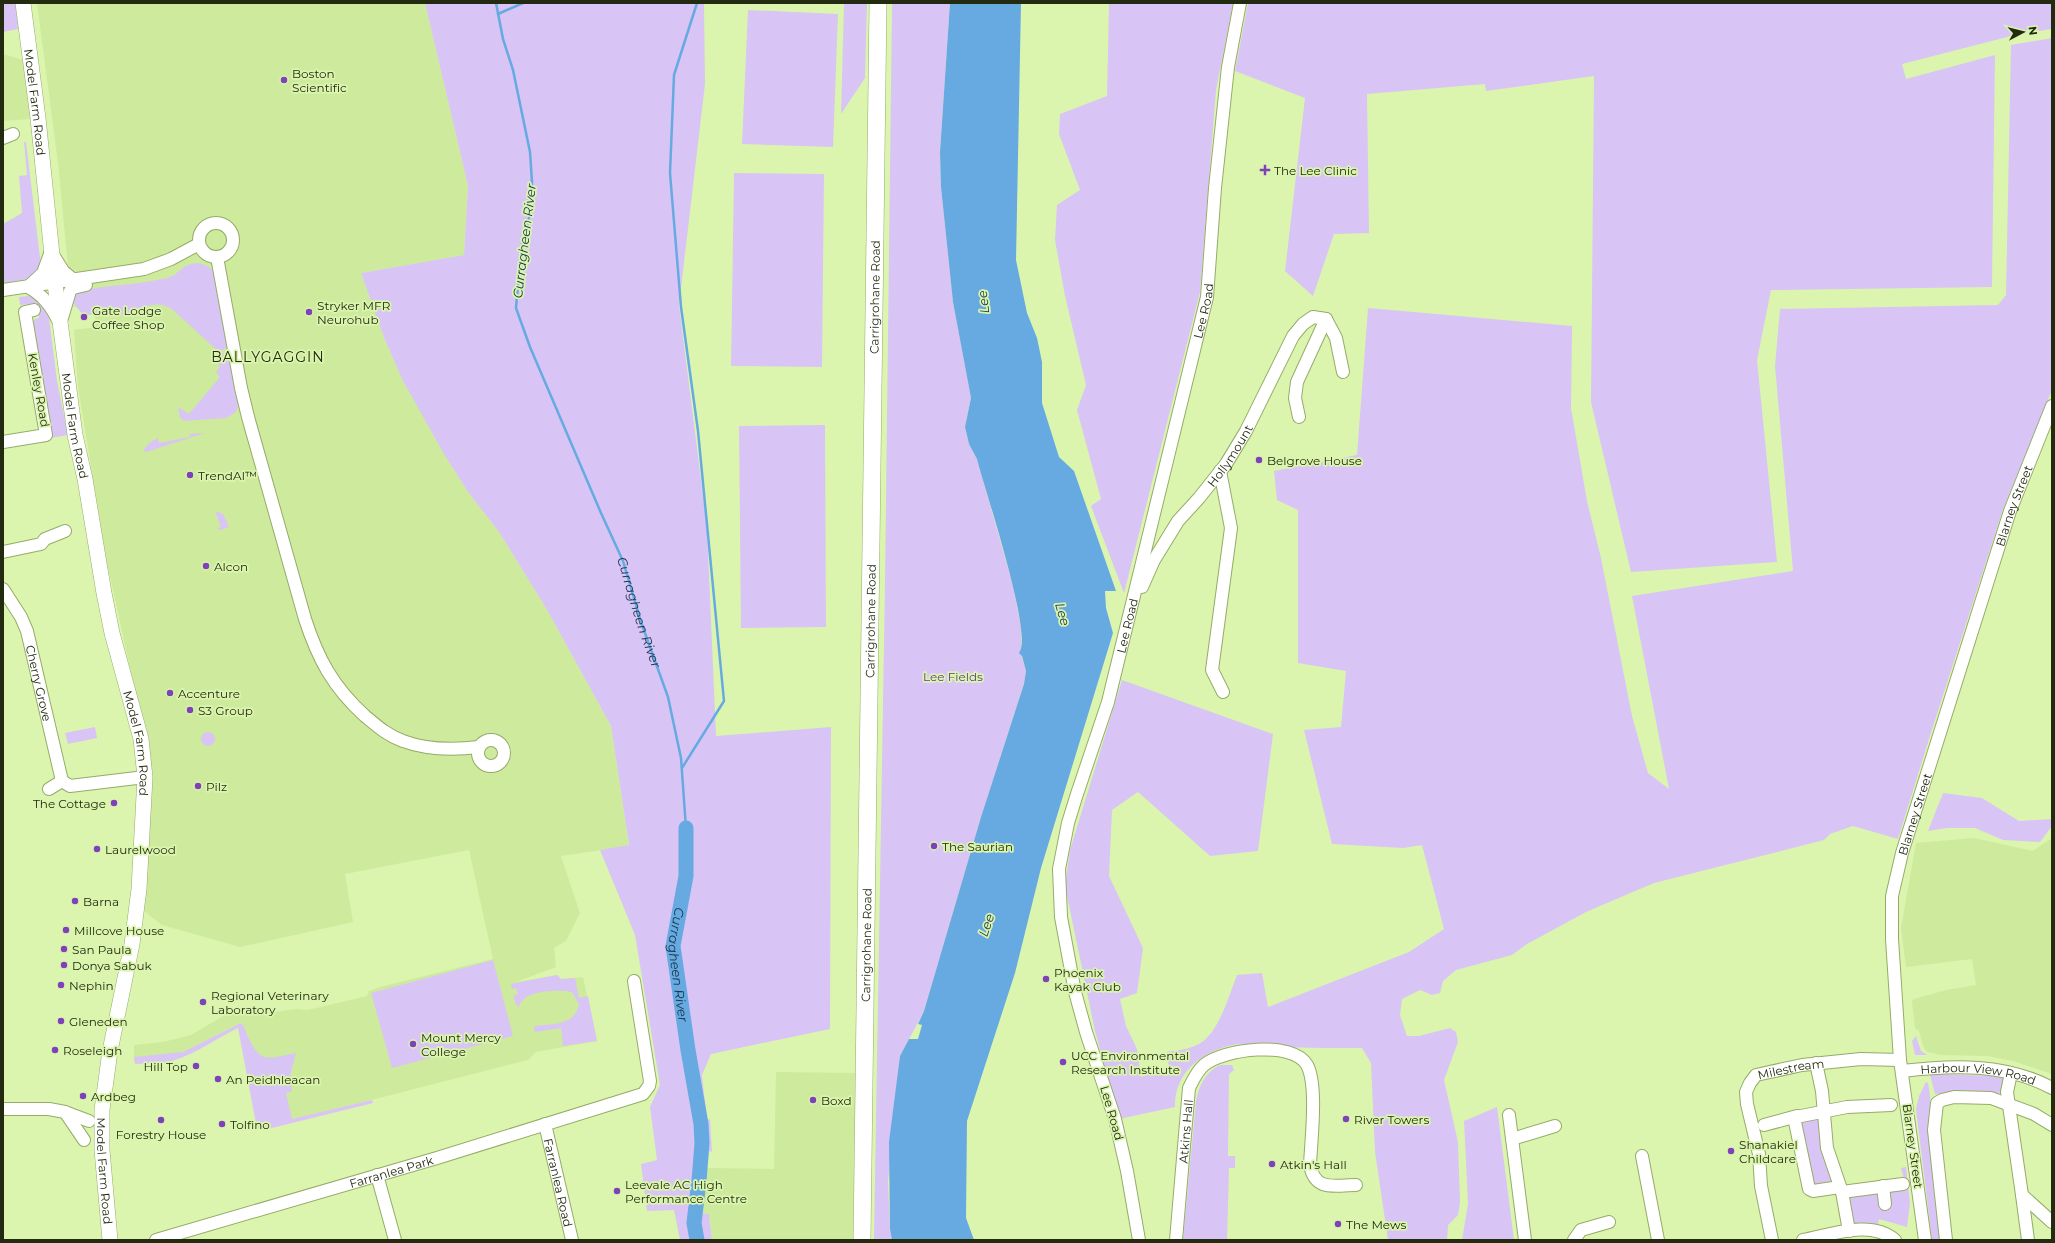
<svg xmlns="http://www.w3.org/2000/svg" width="2055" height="1243" font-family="Montserrat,sans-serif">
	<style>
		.built { fill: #ceea9c }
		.green { fill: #d9c4f6 }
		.water { fill: #66aae1 }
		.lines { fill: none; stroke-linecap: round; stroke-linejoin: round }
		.stream { stroke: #66aae1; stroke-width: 2.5 }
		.river { stroke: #66aae1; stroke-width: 15 }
		.minor-casing { stroke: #95ac69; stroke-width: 14 }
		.major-casing { stroke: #95ac69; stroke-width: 16 }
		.highway-casing { stroke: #95ac69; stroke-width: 18 }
		.minor { stroke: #fff; stroke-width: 12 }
		.major { stroke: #fff; stroke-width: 15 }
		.highway { stroke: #fff; stroke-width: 17 }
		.poi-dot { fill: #7e41b7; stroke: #dbf5af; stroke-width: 1.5 }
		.labels { text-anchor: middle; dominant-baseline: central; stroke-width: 3.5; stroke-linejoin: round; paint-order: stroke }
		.poi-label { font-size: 12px; fill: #222b0f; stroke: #dbf5af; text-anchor: start }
		.street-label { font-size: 12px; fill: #222b0f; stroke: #dbf5af }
		.park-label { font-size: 12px; fill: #643a8e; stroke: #dbf5af }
		.water-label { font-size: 13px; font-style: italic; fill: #17344b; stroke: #dbf5af }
		.quarter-label { font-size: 14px; letter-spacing: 1px; fill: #222b0f; stroke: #dbf5af }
	</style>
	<rect width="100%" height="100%" fill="#dbf5af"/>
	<g class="built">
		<polygon points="37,3 425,3 468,186 464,255 361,273 385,340 403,381 468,492 499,532 546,608 611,726 629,846 561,856 580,913 566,941 554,948 556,967 516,982 557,975 561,979 583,977 597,1041 536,1052 528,1060 301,1118 280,1120 241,1023 183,1052 166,1057 134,1061 134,1045 163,1042 191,1035 228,1013 250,1011 261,1014 296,1009 308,1010 367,996 369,991 380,987 493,959 469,850 345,874 353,922 240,947 162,925 143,910 153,773 106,558 78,387 74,330 96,327 94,306 73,307 76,299 81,296 76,271 68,266 58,163"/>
		<polygon points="3,54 24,60 30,119 3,121"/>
		<polygon points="1974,838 2033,851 2052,838 2052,1074 2013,1061 1987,1056 1941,1055 1927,1052 1923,1046 1919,1031 1915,1028 1912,1001 1914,999 1946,990 1976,985 1972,959 1906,967 1901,928 1916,843"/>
		<polygon points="776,1072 856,1073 853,1240 712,1240 710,1218 700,1214 707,1168 774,1169"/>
	</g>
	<g class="green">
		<polygon points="3,3 16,3 18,29 3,32"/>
		<polygon points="425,3 704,3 705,84 679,305 707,528 716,736 831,727 830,1029 711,1054 702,1075 707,1120 710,1119 712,1152 709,1151 700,1213 709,1214 712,1240 680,1240 674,1210 647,1211 641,1164 657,1160 650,1107 660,1085 635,935 600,850 629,845 611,726 546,608 499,532 468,492 444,454 403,381 385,340 361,273 464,255 468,186"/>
		<polygon points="844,3 867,3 865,78 841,114"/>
		<polygon points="892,3 950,3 940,152 941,187 953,302 971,398 965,427 969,444 977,459 1012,582 1021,627 1021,654 1026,671 1024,684 981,817 924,1011 900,1056 888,1182 890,1229 892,1240 874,1240 885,584"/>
		<polygon points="1109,3 1233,3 1216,90 1200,292 1124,593 1091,506 1101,499 1077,410 1086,385 1065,296 1055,240 1057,205 1080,190 1059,134 1060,114 1107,96"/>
		<polygon points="1248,3 2052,3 2052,29 2019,34 1902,64 1906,79 1995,55 1992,287 1771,290 1757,360 1777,562 1631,572 1591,402 1594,76 1486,91 1485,84 1367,94 1369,233 1334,234 1313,296 1285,271 1305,98 1235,71"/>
		<polygon points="748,10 838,14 833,147 742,144"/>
		<path d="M2052,38v352l-49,119 -74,230 -31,100 -45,-13 -23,8 -6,6 -170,43 -68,29 -59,32 -15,11 -56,15 -13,11 -3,12 -8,2 -12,-5 -18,9 -2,16 7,21h12l31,-8 6,4 2,10 -14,38 14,62 2,61 -2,12 -10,10 -1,15h-59l-13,-88 -4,-89 -9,-15c-27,0 -54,0 -80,-1 -14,-1 -37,-5 -49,-2 -31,6 -59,28 -58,62l-56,12 -24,-88 -30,-145 5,-36 52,-170 151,54 -15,117 -48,5 -72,-64 -26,18 -3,66 34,72 -6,45 -17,6 6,27 11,23 4,28 28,-10 -3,-15c11,-1 23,-3 33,-8 20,-11 30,-49 38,-69l25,-2 6,34 141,-55 35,-23 -22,-84 -19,3 -71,-4 -28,-114 37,-3 5,-56 -48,-8v-153l-21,-10 -3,-29 83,-16 11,-147 204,18 -1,82 16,93 14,57 31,158 16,57 21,16 -37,-193 161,-25 -18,-205 5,-57 218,-4 8,-10 5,-250z"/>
		<polygon points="24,142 26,142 41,266 32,278 3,283 3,224 22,213 19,176 27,175"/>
		<polygon points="734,173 824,174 822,367 731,366"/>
		<path d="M197,263c7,1 13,3 16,9 9,16 12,52 16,71l-2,5 -8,4 -47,-43c-19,-11 -29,1 -48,5 -14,3 -27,-1 -41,1l-12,-15 4,-8c30,-7 62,-7 92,-14 13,-3 12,-13 30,-15z"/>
		<polygon points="28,296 35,298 48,310 57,381 68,435 51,438 32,323 35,319 39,318 37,303 20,305 19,297"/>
		<polygon points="227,350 239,404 236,412 226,418 184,421 180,417 178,407 189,414 220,377 216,372 220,367 215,361"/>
		<polygon points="825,425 826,627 741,628 739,426"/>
		<polygon points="205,433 146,452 143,451 149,443 158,438 159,443 190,437 190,434"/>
		<polygon points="215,511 223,514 229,527 220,530 217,528 221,527"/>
		<polygon points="95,727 97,738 68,744 65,733"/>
		<circle cx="208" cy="739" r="7"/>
		<polygon points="1943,793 1982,798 2019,821 2052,819 2052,826 2040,842 2003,840 1975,828 1947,828 1928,831"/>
		<polygon points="493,960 513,1036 392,1068 371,993"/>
		<path d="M557,975l4,4 14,-1 4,20 9,-2 9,45 -34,5 -2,-18 -26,4 -1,-6c18,-2 41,0 45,-22l-7,-12c-13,-3 -52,-2 -53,16l-3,-4 -3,-8 5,-2 -2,-6 -4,1 -1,-5z"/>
		<path d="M241,1023c4,4 5,9 7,14 13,28 21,21 48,16l-6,23 2,15 -6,2 6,26 80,-19 1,3 -105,26 -4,-2 -7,2 -19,-101c-21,10 -41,25 -63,32 -13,4 -27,3 -40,4l-1,-7 49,-5z"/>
		<polygon points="1916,1036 1921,1051 1927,1055 1915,1055 1912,1041"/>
		<path d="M1220,1065h12l2,5 -5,4 -1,82h7v12h-6l-2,72h-44l13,-139c3,-15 9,-29 24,-36z"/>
		<polygon points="1935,1074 1999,1076 2004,1079 2002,1090 1998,1094 1964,1090 1935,1094 1930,1075"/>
		<path d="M1926,1082l2,1c4,18 2,36 3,55 3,34 7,68 11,102h-10l-16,-131 3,-13z"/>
		<polygon points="1497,1107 1514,1240 1462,1240 1468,1204 1464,1121"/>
		<polygon points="1818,1116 1833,1182 1814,1187 1800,1122"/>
		<polygon points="1906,1167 1910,1203 1907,1227 1879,1219 1878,1226 1854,1225 1850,1198 1906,1187 1901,1168"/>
	</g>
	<path class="water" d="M950,3h71l-5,257 11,53 10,25 5,24v41l17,54 15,14 42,120h-11l1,17 7,25 -72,235 -26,105 -48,148 -1,97 8,22h-82l-2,-11 -1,-87 11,-86 9,-17h9l4,-14 -4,-1 6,-13 57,-194 43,-133 2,-13 -4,-15 -3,-3c15,-17 -35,-166 -42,-194l-8,-15 -4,-17 6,-29 -18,-96 -12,-115 -1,-35z"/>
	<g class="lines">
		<g class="stream">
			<path id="s1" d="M496,3l7,36 10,31 17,82 2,30 -2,32 -9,34 -5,60 14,39 71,166 22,48 18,61 27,75 13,61 5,70"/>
			<polyline points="498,14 523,3"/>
			<polyline points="682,768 724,701 698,431 681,307 670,173 674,75 697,3"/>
		</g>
		<path class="river" id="s2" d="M686,828v48l-13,70 15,104 13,74 1,19 -3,38 -5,42 3,17"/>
		<defs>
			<g id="minor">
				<polyline points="3,138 13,134"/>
				<circle cx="216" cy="240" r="17"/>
				<path d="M51,251l-8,22 -15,14c15,8 23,19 30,33"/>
				<polyline points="52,253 63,271 75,281"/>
				<path d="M217,257l24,131 7,29 57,202c13,40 28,68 60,97 12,10 23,20 38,25 24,9 51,9 76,6"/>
				<polyline points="3,290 144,269 171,259 199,244"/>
				<polyline points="62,318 70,291 73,288 86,285"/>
				<polyline points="1326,319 1336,338 1343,372"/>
				<polyline points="3,442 46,435 25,312 34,310"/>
				<polyline points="1220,471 1231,528 1212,670 1223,692"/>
				<polyline points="3,552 41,544 45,539 65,531"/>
				<path id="s3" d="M1142,587l12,-27 24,-39 21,-23 27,-34 20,-33 47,-95 10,-12 10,-7 13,2 -29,63 -2,16 4,19"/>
				<path id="s4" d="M3,589l18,28 6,14 35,150 -13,8"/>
				<circle cx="491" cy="753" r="13"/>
				<polyline points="62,781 70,786 145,777"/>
				<polyline points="1816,1063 1822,1091 1827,1148 1842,1192 1849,1231"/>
				<path id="s5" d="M1902,1071c51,-6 103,-8 150,17"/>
				<polyline points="2011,1073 2007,1092 2022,1195 2052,1222"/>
				<polyline points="3,1109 49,1109 65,1112 84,1140"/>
				<polyline points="65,1112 89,1121"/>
				<polyline points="1509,1115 1525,1240"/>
				<path id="s6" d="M545,1124l27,116"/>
				<polyline points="1764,1125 1797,1116"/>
				<polyline points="1512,1139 1555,1126"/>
				<polyline points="1642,1156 1658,1240"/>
				<polyline points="377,1175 395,1240"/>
				<polyline points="1883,1186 1885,1204"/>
				<polyline points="1840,1187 1813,1191 1809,1189 1795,1122 1796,1117 1847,1107 1891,1105"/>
				<polyline points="1842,1192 1903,1184"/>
				<polyline points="2022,1195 2028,1240"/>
				<path id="s7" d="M156,1240l281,-82 206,-64 6,-8 1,-5 -16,-100"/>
				<path id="s8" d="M1139,1240l-12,-69 -12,-52 -29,-87 -11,-40 -14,-75 -2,-48 9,-46 9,-29 31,-92 99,-405 8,-109 13,-121 12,-64"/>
				<path id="s9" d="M1176,1240l13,-152c4,-8 8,-17 15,-23 19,-16 89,-25 103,0 11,20 4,76 3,100 5,27 24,20 46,20"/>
				<polyline points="1574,1240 1581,1230 1609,1222"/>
				<path id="s10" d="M1772,1240l-11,-54 -2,-32 -12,-50 -1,-12 4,-9 6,-8 46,-10 59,-6 39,1"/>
				<path d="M1803,1240c28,-5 68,-21 92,0"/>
				<path id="s11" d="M1925,1240l-25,-180 -8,-121v-43l10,-43 108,-342 42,-105"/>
				<polyline points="1946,1240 1934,1130 1937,1103 1942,1100 1954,1097 1991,1098 2034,1114 2052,1125"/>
			</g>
			<g id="major">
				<path id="s12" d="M23,3l15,115 17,166 20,151 10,44 19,114 8,40 29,106 4,38 -6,112 -7,55 -22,107 -8,59v40l8,90"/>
			</g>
			<g id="highway">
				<path id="s13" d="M862,1240l16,-1237"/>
			</g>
		</defs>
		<use href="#minor" class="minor-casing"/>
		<use href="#major" class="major-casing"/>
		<use href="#highway" class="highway-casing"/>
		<use href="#minor" class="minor"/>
		<use href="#major" class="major"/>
		<use href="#highway" class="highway"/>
	</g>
	<g class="poi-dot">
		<circle cx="284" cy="80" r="4"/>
		<path d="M1263 164h4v4h4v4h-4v4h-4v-4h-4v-4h4z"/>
		<circle cx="309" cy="312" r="4"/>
		<circle cx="84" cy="317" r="4"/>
		<circle cx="1259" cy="460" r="4"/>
		<circle cx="190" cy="475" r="4"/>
		<circle cx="206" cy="566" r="4"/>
		<circle cx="170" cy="693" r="4"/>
		<circle cx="190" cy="710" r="4"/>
		<circle cx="198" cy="786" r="4"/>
		<circle cx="114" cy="803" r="4"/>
		<circle cx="934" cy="846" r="4"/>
		<circle cx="97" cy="849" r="4"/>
		<circle cx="75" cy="901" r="4"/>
		<circle cx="66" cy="930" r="4"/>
		<circle cx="64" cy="949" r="4"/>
		<circle cx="64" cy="965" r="4"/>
		<circle cx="1046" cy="979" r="4"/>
		<circle cx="61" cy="985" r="4"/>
		<circle cx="203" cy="1002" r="4"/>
		<circle cx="61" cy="1021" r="4"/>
		<circle cx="413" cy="1044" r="4"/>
		<circle cx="55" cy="1050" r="4"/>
		<circle cx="1063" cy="1062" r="4"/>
		<circle cx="196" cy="1066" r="4"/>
		<circle cx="218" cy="1079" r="4"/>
		<circle cx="83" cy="1096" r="4"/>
		<circle cx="813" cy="1100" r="4"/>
		<circle cx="1346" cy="1119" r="4"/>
		<circle cx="161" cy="1120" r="4"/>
		<circle cx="222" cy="1124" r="4"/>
		<circle cx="1731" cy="1151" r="4"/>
		<circle cx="1272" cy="1164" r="4"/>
		<circle cx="617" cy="1191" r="4"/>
		<circle cx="1338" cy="1224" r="4"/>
	</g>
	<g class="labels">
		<g class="poi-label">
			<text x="292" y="73">Boston<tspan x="292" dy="14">Scientific</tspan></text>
			<text x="1274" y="170">The Lee Clinic</text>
			<text x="317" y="305">Stryker MFR<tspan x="317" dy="14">Neurohub</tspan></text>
			<text x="92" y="310">Gate Lodge<tspan x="92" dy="14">Coffee Shop</tspan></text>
			<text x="1267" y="460">Belgrove House</text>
			<text x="198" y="475">TrendAI™</text>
			<text x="214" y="566">Alcon</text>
			<text x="178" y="693">Accenture</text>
			<text x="198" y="710">S3 Group</text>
			<text x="206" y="786">Pilz</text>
			<text x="106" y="803" text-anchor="end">The Cottage</text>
			<text x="942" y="846">The Saurian</text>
			<text x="105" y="849">Laurelwood</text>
			<text x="83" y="901">Barna</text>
			<text x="74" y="930">Millcove House</text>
			<text x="72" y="949">San Paula</text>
			<text x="72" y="965">Donya Sabuk</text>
			<text x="1054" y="972">Phoenix<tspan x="1054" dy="14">Kayak Club</tspan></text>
			<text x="69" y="985">Nephin</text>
			<text x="211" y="995">Regional Veterinary<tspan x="211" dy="14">Laboratory</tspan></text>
			<text x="69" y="1021">Gleneden</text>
			<text x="421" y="1037">Mount Mercy<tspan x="421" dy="14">College</tspan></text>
			<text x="63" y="1050">Roseleigh</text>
			<text x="1071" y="1055">UCC Environmental<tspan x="1071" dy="14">Research Institute</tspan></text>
			<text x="188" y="1066" text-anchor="end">Hill Top</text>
			<text x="226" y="1079">An Peidhleacan</text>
			<text x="91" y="1096">Ardbeg</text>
			<text x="821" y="1100">Boxd</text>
			<text x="1354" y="1119">River Towers</text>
			<text x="230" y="1124">Tolfino</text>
			<text x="161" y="1134" text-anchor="middle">Forestry House</text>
			<text x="1739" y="1144">Shanakiel<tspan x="1739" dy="14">Childcare</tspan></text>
			<text x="1280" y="1164">Atkin's Hall</text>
			<text x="625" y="1184">Leevale AC High<tspan x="625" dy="14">Performance Centre</tspan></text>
			<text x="1346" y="1224">The Mews</text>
		</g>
		<g class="street-label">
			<text stroke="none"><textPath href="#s12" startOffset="100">Model Farm Road</textPath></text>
			<text stroke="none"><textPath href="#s13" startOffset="943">Carrigrohane Road</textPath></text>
			<text stroke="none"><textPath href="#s8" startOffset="958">Lee Road</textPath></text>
			<text transform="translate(39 390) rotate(80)">Kenley Road</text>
			<text stroke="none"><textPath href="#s12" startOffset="426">Model Farm Road</textPath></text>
			<text stroke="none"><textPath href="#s3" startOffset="159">Hollymount</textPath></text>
			<text stroke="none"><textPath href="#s11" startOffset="755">Blarney Street</textPath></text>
			<text stroke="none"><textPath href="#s13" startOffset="619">Carrigrohane Road</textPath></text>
			<text stroke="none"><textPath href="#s8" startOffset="634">Lee Road</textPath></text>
			<text stroke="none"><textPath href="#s4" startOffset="102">Cherry Grove</textPath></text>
			<text stroke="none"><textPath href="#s12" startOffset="750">Model Farm Road</textPath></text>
			<text stroke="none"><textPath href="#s11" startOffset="431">Blarney Street</textPath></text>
			<text stroke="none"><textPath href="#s13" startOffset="295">Carrigrohane Road</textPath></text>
			<text stroke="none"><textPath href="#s10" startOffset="206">Milestream</textPath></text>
			<text stroke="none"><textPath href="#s5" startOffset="77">Harbour View Road</textPath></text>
			<text transform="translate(1112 1113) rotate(74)">Lee Road</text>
			<text stroke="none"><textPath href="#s9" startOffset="109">Atkins Hall</textPath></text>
			<text transform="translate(1913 1146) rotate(82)">Blarney Street</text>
			<text stroke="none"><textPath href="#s12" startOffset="1182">Model Farm Road</textPath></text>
			<text stroke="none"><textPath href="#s7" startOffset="245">Farranlea Park</textPath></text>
			<text stroke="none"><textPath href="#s6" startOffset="60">Farranlea Road</textPath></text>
		</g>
		<g class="park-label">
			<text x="953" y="676">Lee Fields</text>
		</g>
		<g class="water-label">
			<text transform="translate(524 241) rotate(-83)">Curragheen River</text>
			<text transform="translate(983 302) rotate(-96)">Lee</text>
			<text stroke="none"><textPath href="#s1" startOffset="639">Curragheen River</textPath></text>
			<text transform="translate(1063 614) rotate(74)">Lee</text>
			<text transform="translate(986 925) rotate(-71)">Lee</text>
			<text stroke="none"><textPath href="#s2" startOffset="138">Curragheen River</textPath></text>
		</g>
		<g class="quarter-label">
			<text x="268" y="357">BALLYGAGGIN</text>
		</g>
	</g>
	<rect width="2055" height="1243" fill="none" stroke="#222b0f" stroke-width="8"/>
	<g transform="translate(2023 32) rotate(83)" stroke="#dbf5af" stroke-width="3" paint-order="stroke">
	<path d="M0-3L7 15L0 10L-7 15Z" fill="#222b0f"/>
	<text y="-6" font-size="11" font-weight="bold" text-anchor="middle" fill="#222b0f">N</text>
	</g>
</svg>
